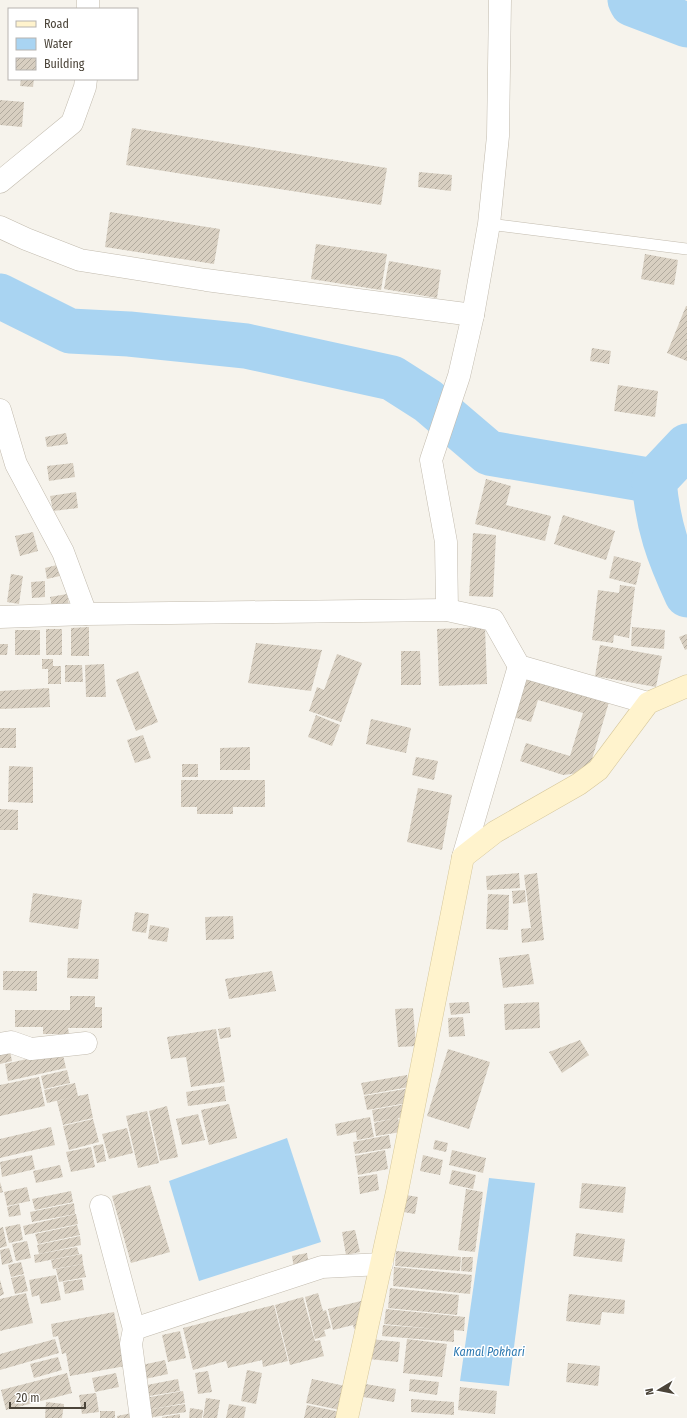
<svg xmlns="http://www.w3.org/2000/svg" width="687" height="1418" font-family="'Fira Sans Condensed',sans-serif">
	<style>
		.water { fill: #a9d4f2 }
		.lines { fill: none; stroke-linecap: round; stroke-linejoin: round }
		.river { stroke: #a9d4f2; stroke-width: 45 }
		.building { fill: url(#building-hatch) }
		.service-casing { stroke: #c2bbae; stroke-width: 12 }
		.minor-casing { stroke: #c2bbae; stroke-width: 23 }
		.secondary-casing { stroke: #d6c79b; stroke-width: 23 }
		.service { stroke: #fff; stroke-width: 11 }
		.minor { stroke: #fff; stroke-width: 22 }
		.secondary { stroke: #fff3cd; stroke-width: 22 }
		.labels { text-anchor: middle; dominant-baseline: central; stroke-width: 3; stroke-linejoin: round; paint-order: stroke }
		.water-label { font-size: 12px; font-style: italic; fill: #2e7ab2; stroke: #fff }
	</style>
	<defs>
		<pattern id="building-hatch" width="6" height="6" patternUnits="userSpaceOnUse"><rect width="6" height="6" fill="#d8cfc1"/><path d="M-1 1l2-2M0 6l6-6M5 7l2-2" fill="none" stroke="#b1aa9e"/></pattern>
	</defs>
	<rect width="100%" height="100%" fill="#f6f3ec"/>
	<g class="water">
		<polygon points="287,1138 321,1242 199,1281 169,1181"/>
		<polygon points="489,1178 535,1183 509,1386 460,1381"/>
	</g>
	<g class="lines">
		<g class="river">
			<polyline points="630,0 632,4 687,25"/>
			<polyline points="0,296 70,331 129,334 246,346 392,378 428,401 489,453 654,481"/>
			<path d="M687,446l-33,35c4,45 14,73 33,114"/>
		</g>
	</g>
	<g class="building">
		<polygon points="21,79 34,79 33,87 20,86"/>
		<polygon points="0,100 24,102 22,127 0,125"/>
		<polygon points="132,128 387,168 381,205 126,165"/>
		<polygon points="419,172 452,175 451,191 418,187"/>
		<polygon points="110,212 220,229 214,264 105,247"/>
		<polygon points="316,244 387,254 381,290 311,279"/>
		<polygon points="645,254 678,260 674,285 641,279"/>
		<polygon points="389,261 441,270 437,298 384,289"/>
		<polygon points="686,306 687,306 687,361 667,353"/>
		<polygon points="592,348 611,351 609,364 590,361"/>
		<polygon points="618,385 658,391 655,417 614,411"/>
		<polygon points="66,433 68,444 47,447 45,437"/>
		<polygon points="73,463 75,477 49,481 47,466"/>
		<polygon points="486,479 511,486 506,505 551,516 545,541 475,524"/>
		<polygon points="76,492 78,508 53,511 50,496"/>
		<polygon points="563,515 615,531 606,560 554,544"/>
		<polygon points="33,532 38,551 20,556 15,536"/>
		<polygon points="473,533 496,535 493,597 469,596"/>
		<polygon points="614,556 641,563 636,585 609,578"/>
		<polygon points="61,564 64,575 47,579 45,568"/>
		<polygon points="11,574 23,576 19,604 7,602"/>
		<polygon points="45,581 45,597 32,598 31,582"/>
		<polygon points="620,585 635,587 629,638 614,635 613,643 592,640 598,590 619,593"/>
		<polygon points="67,594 69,605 52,607 50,597"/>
		<polygon points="89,627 89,656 71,656 71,628"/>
		<polygon points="485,627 487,684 439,686 437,629"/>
		<polygon points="632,627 665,630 664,649 631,646"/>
		<rect x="46" y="629" width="16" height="26"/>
		<rect x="15" y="630" width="25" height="25"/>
		<polygon points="687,634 687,649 685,650 679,637"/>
		<polygon points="256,643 322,650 311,691 248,683"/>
		<polygon points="0,644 8,644 7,655 0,655"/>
		<polygon points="600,645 662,656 656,687 595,676"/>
		<polygon points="401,651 420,651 421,685 401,685"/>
		<polygon points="337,654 362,663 341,722 309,711 317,687 324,690"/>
		<polygon points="42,659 53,659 53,666 61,666 61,684 48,684 48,669 42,669"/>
		<polygon points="104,664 106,697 86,697 85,665"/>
		<polygon points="65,665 82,665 83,682 65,682"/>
		<polygon points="138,671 158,722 136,731 116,680"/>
		<polygon points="525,676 609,702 590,766 579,773 563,775 520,761 526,743 570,756 583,713 538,700 531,722 513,717"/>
		<polygon points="49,688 50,707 0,709 0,691"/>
		<polygon points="316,715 340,725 332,746 308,737"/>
		<polygon points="371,719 411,728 406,753 366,744"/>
		<rect x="0" y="728" width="16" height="20"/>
		<polygon points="143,735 151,758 135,763 127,740"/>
		<polygon points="250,747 250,770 220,770 220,748"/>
		<polygon points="416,757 438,761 434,780 412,775"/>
		<rect x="182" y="764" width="16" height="13"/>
		<polygon points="9,766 33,767 33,803 8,802"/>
		<polygon points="181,780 265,780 265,807 233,807 233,814 197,814 197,807 181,807"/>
		<polygon points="418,788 452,795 442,850 407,842"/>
		<polygon points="0,809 18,810 18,830 0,830"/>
		<polygon points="519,873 520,888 487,890 486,876"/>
		<polygon points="537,873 544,940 522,943 521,929 531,928 524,875"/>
		<polygon points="525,890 526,902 513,904 512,891"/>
		<polygon points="33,893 82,900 78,929 29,922"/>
		<polygon points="488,894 509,895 508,930 486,929"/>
		<polygon points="135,912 149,914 146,933 132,931"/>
		<polygon points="233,916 234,939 206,940 205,917"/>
		<polygon points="150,925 169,928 167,942 148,939"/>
		<polygon points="529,954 534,984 503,988 499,958"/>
		<polygon points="68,958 99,959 98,979 67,978"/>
		<polygon points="3,971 37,971 37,991 3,990"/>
		<polygon points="272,971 276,991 229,999 225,979"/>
		<polygon points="70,996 95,996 95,1007 102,1007 102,1028 68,1028 69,1034 43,1034 43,1027 15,1027 15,1010 70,1010"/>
		<polygon points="469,1002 470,1013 451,1015 449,1003"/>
		<polygon points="539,1002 540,1028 505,1030 504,1004"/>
		<polygon points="413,1008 416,1046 398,1047 395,1009"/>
		<polygon points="463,1017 465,1036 449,1037 448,1018"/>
		<polygon points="230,1027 231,1037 220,1039 218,1029"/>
		<polygon points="216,1029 225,1082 191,1087 186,1057 171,1059 167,1037"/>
		<polygon points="580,1040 589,1055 562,1073 549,1052"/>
		<polygon points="9,1046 12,1061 0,1064 0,1048"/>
		<polygon points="448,1049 490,1062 469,1129 427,1116"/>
		<polygon points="62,1051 66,1068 8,1081 5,1064"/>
		<polygon points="67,1070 70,1083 44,1089 41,1076"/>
		<polygon points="407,1075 409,1087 364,1095 361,1083"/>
		<polygon points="39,1077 45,1106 0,1116 0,1085"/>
		<polygon points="75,1083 78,1096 88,1094 93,1118 63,1125 57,1101 73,1097 47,1103 44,1090"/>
		<polygon points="224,1086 226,1101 188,1106 186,1092"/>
		<polygon points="405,1089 407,1103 367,1110 364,1096"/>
		<polygon points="229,1104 237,1138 209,1145 201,1110"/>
		<polygon points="406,1104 408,1117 398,1118 401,1132 376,1136 374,1123 391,1119 374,1122 372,1110"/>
		<polygon points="167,1106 178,1157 160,1161 149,1111"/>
		<polygon points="147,1111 159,1163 138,1168 126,1116"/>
		<polygon points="198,1114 205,1140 182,1145 176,1119"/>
		<polygon points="370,1117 374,1137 357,1140 356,1132 337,1136 335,1124"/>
		<polygon points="93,1119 99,1142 69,1150 63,1126"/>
		<polygon points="51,1127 55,1145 0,1158 0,1139"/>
		<polygon points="127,1128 133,1153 109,1159 102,1134"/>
		<polygon points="389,1135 391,1148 355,1154 353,1142"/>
		<polygon points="435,1140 448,1143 446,1152 433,1149"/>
		<polygon points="103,1144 106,1161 97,1163 93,1146"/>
		<polygon points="91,1147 95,1167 71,1172 66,1152"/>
		<polygon points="385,1150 388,1169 358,1175 355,1156"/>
		<polygon points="452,1150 486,1158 483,1173 449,1165"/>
		<polygon points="32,1155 35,1169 2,1177 0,1162"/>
		<polygon points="423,1155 443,1160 440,1175 420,1171"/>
		<polygon points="60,1165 63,1177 36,1183 33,1171"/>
		<polygon points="452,1170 476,1175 473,1189 449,1184"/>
		<polygon points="377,1174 379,1190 360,1194 358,1177"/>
		<polygon points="0,1182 3,1192 0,1193"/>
		<polygon points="582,1183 626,1187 623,1213 579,1208"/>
		<polygon points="150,1185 170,1252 131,1263 112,1196"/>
		<polygon points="27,1187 30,1201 7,1206 4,1192"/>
		<polygon points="466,1189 483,1192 475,1252 458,1250"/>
		<polygon points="71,1191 73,1202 35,1210 32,1199"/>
		<polygon points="400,1194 418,1197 415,1214 398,1211"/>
		<polygon points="74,1203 75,1214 32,1222 30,1212"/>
		<polygon points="19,1204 21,1215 9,1217 7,1207"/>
		<polygon points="76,1214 78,1224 25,1235 23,1226"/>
		<polygon points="20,1224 23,1240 9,1243 5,1227"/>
		<polygon points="77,1225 80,1235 38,1244 35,1234"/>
		<polygon points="3,1227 7,1246 0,1248 0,1228"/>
		<polygon points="355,1230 360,1252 346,1255 342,1232"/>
		<polygon points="576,1233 625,1239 622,1262 573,1256"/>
		<polygon points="80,1236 81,1245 39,1254 37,1245"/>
		<polygon points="27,1241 31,1258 16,1261 12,1244"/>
		<polygon points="77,1247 79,1254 35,1263 34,1255"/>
		<polygon points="9,1248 13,1262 2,1265 0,1250"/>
		<polygon points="396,1251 461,1257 460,1271 395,1266"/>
		<polygon points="307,1253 309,1266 294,1268 292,1256"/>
		<polygon points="82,1254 83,1264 53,1269 51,1260"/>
		<polygon points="462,1257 473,1257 472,1272 461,1271"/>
		<polygon points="21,1262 24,1274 11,1277 8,1265"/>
		<polygon points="83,1264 86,1277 59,1282 56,1269"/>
		<polygon points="394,1267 472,1275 470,1294 393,1286"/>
		<polygon points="24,1275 28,1291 15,1294 11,1278"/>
		<polygon points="56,1275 61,1300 41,1304 39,1295 32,1297 29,1280"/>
		<polygon points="82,1279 84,1290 65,1294 63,1282"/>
		<polygon points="0,1280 4,1294 0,1296"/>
		<polygon points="390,1288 459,1295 457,1315 388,1308"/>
		<polygon points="26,1293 33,1323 0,1331 0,1299"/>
		<polygon points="318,1293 323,1311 326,1310 331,1328 324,1330 326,1336 315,1339 305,1297"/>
		<polygon points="569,1294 625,1300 624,1314 602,1312 600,1325 566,1321"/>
		<polygon points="303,1297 315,1341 320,1340 324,1356 290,1365 275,1305"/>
		<polygon points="361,1301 364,1312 363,1326 354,1329 353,1325 333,1330 328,1309"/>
		<polygon points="274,1305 288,1361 263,1367 262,1360 228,1368 226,1361 193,1370 183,1328"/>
		<polygon points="386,1309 465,1317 464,1331 454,1330 454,1342 382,1336 383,1325 436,1329 384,1324"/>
		<polygon points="114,1312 122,1353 131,1365 70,1376 66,1353 62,1354 58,1336 53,1337 51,1324"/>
		<polygon points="180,1331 186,1358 168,1362 162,1335"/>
		<polygon points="55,1339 59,1353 0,1370 0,1354"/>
		<polygon points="370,1339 400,1342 398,1362 369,1359"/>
		<polygon points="407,1339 447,1344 442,1377 403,1373"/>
		<polygon points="58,1357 62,1370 34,1378 30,1364"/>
		<polygon points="165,1360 168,1374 145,1379 142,1365"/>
		<polygon points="568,1363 600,1366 598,1386 566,1382"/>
		<polygon points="247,1370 262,1373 256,1404 241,1401"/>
		<polygon points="208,1371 212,1392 198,1394 195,1373"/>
		<polygon points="67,1373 72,1393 6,1410 1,1390"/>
		<polygon points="116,1373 119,1387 95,1392 92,1378"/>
		<polygon points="178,1379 180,1391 149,1396 147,1385"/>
		<polygon points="312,1379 350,1387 345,1411 306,1403"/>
		<polygon points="410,1379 439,1382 437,1395 409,1391"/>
		<polygon points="359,1383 396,1389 394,1402 357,1396"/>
		<polygon points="460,1387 497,1391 495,1414 458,1410"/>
		<polygon points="183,1391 185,1403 147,1410 145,1398"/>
		<polygon points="96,1393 99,1412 82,1414 79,1395"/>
		<polygon points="206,1398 220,1400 217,1418 203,1418"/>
		<polygon points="411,1399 454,1402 454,1415 411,1412"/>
		<polygon points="46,1402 64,1404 62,1418 45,1418"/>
		<polygon points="185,1404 186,1412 147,1418 146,1410"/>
		<polygon points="229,1404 246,1407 244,1418 226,1418"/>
		<polygon points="307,1405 345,1413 344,1418 304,1418"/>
		<polygon points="190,1408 203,1410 202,1418 189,1418"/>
		<rect x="100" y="1411" width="15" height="7"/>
		<polygon points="132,1413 133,1418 117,1418 117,1416"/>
		<polygon points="180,1414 180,1418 162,1418 162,1417"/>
	</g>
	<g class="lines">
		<defs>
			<polyline id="service" points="489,224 687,249"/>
			<g id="minor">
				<polyline points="88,9 88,0"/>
				<polyline points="0,182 72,123 85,87 86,79"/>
				<polyline points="0,227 26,239 80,260 206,280 473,315"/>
				<polyline points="0,410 16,464 63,552 86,614"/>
				<polyline points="447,610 446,542 431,460 459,376 473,315 489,224 498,136 500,0"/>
				<polyline points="0,617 86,614 447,610 493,620 519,666 648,703"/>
				<polyline points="463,857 519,666"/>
				<polyline points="0,1044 11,1042 31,1049 86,1043"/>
				<polyline points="101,1206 134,1329"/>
				<polyline points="141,1418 131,1344 134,1329 322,1267 382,1264"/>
			</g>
			<polyline id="secondary" points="347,1418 397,1192 463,857 495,832 579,784 598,770 648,703 687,686"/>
		</defs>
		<use href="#service" class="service-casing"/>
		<use href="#minor" class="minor-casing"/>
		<use href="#secondary" class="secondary-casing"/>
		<use href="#service" class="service"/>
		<use href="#minor" class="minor"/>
		<use href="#secondary" class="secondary"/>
	</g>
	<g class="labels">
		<g class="water-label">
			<text x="489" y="1352">Kamal Pokhari</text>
		</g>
	</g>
	<rect x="8" y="8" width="130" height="72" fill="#ffffff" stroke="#b7b4b0"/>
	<rect x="16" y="21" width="20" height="6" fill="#fff3cd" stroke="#b7b4b0"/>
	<text x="44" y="28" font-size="12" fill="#4b4439">Road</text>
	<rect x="16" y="38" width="20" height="12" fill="#a9d4f2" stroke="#b7b4b0"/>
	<text x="44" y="48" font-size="12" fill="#4b4439">Water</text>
	<rect x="16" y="58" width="20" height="12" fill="url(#building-hatch)" stroke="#b7b4b0"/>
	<text x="44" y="68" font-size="12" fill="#4b4439">Building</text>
	<g transform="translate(659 1390) rotate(260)" stroke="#ffffff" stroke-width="3" paint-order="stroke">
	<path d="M0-3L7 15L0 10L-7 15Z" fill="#4b4439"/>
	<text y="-6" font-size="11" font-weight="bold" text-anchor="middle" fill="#4b4439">N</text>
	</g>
	<path d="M10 1402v6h75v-6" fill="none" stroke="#4b4439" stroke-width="2"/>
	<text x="16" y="1402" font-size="12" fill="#4b4439" stroke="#ffffff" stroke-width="3" paint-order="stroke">20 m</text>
</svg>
